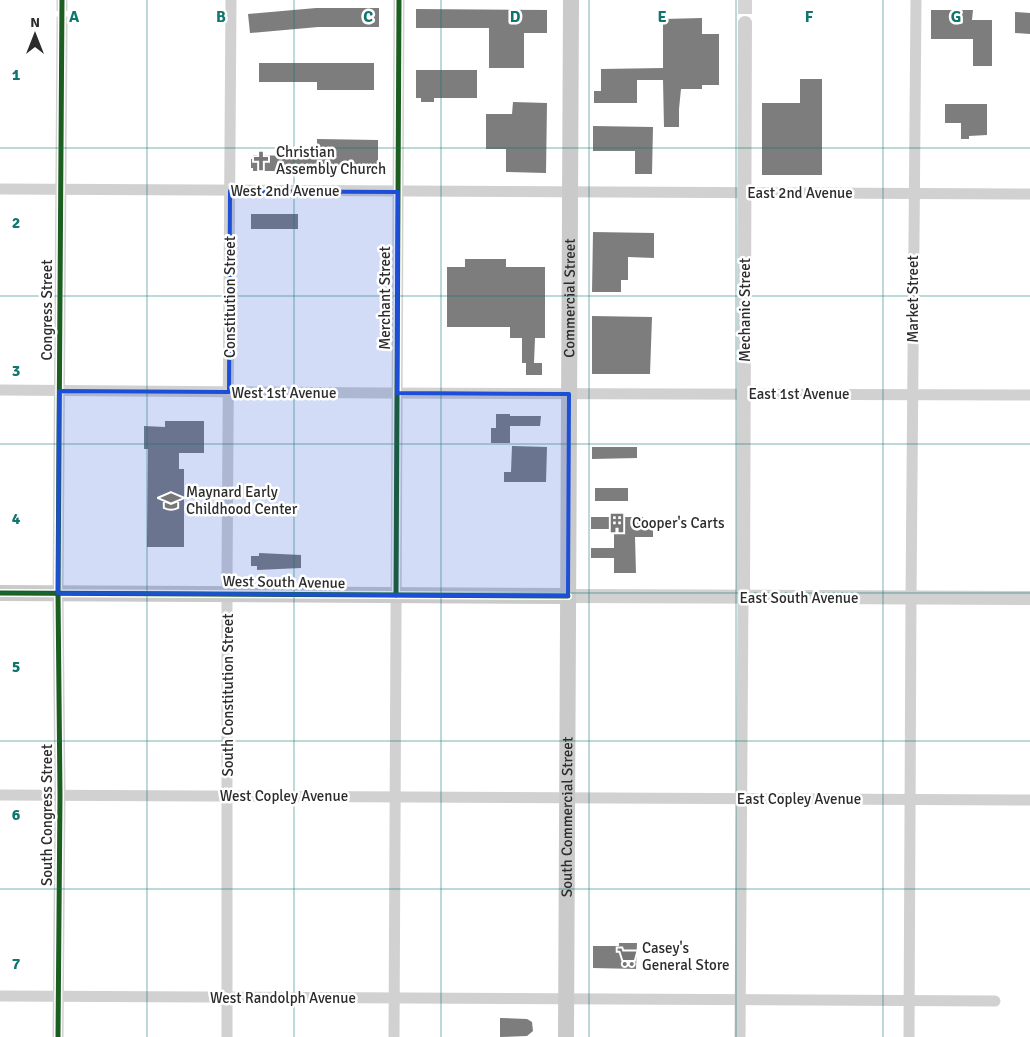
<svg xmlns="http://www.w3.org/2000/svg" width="1030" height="1037" font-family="Signika,sans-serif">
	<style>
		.building { fill: #7d7d7d }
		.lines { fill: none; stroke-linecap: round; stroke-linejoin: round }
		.minor-tunnel { stroke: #d5d5d5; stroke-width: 11; stroke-dasharray: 11 5.5; stroke-linecap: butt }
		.tertiary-tunnel { stroke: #d5d5d5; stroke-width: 14; stroke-dasharray: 14 7; stroke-linecap: butt }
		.minor { stroke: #d1d1d1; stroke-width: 11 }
		.tertiary { stroke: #d1d1d1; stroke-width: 14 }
		.secondary { stroke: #cacaca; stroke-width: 16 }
		.cycleway-casing { stroke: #fff; stroke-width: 8 }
		.cycleway { stroke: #1b5e20; stroke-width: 5 }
		.marked { fill: #1d4ed8; fill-opacity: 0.2; stroke: #1d4ed8; stroke-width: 4; stroke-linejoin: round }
		.grid { fill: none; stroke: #0f766e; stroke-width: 1; stroke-opacity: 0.55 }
		.labels { text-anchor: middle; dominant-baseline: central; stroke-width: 5; stroke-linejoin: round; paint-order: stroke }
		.poi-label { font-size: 15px; fill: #2c2c2c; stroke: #fff; text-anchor: start }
		.street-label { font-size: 15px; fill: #2c2c2c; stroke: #fff }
		.grid-label { font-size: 16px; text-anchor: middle; font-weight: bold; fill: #0f766e; stroke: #fff; stroke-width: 5; stroke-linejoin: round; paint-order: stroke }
	</style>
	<rect width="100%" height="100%" fill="#fff"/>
	<g class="building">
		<polygon points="316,8 379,8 379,27 318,27 250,33 248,14"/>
		<polygon points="416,9 547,10 547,33 524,33 524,68 489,68 489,28 416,28"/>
		<polygon points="931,10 973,10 972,20 992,20 992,66 973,66 973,39 931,39"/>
		<polygon points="1015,12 1030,13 1030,34 1015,33"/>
		<polygon points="702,18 702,34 719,34 719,85 702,85 702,89 681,89 679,109 679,127 664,127 663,80 637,80 637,103 594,103 594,91 601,91 601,69 663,68 663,19"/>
		<polygon points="259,63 374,63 374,90 317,90 317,82 259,82"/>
		<polygon points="416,70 477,70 477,98 434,98 434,102 421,102 421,98 416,98"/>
		<polygon points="800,79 822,79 822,175 762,175 762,103 800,103"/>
		<polygon points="513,102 547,103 546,173 506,172 506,149 486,149 486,114 512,114"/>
		<polygon points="945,104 987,104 987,135 969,136 969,139 961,139 961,123 945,123"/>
		<polygon points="593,126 653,127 652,174 635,174 635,151 593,151"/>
		<polygon points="317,139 378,140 378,168 302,168 302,169 278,169 278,171 253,171 253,168 251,168 251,159 253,159 253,155 290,156 290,149 317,149"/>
		<rect x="251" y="214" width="47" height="15"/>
		<polygon points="593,232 654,233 654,258 628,257 628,280 621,280 621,292 592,292"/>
		<polygon points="465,259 506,259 506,267 545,267 545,338 535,338 534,363 542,363 542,375 526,375 526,363 522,363 522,338 510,338 510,327 447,327 447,267 465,267"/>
		<polygon points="592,316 652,317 650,374 592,374"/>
		<polygon points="496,414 510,414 510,416 541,416 540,426 510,426 510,443 491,443 491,428 496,428"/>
		<polygon points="165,421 204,421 204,453 179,453 179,469 184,469 184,547 147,547 148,449 144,449 144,426 165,427"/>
		<polygon points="512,446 547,447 546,482 504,482 504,472 511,472"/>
		<polygon points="592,447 637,447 637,458 592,459"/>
		<rect x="595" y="488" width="33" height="13"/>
		<polygon points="591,517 643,517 643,528 653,528 653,537 635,537 636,573 614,573 614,558 591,558 591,548 614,548 614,529 591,529"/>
		<polygon points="259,553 301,555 301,568 257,570 257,566 251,566 251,556 259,556"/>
		<polygon points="619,943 637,943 636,969 593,968 593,946 619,946"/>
		<polygon points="500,1018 527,1019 532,1022 533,1031 527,1036 500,1037"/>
	</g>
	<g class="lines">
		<polyline class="minor-tunnel" points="62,0 62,26"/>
		<polyline class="tertiary-tunnel" points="745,0 745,23"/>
		<g class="minor">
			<polyline points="0,189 1030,194"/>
			<polyline points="0,390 381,393 1030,395"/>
			<polyline points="0,795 1030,800"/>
			<polyline points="0,996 995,1001"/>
			<polyline points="58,1037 60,795 58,593 62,26"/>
			<polyline points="227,1037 227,577 231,0"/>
			<polyline points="394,1037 399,0"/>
			<polyline points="740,1037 743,597"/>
			<polyline points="909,1037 911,598 916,0"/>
		</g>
		<g class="tertiary">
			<polyline points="568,596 1030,598"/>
			<polyline points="743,597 745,23"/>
		</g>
		<g class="secondary">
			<polyline points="0,593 568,596"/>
			<path id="s1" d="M566,1037l5,-1037"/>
		</g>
		<defs>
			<g id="cycleway">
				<polyline points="0,593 568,596"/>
				<polyline points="396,595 399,0"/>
				<polyline points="58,1037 60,795 58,593 62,0"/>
			</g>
		</defs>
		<use href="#cycleway" class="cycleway-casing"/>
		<use href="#cycleway" class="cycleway"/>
	</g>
	<path class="marked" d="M230,191l168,1 -1,201 172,1 -1,202 -510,-3 1,-202 170,1z"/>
	<path class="grid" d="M147,0v1037M294,0v1037M441,0v1037M589,0v1037M736,0v1037M883,0v1037M0,148h1030M0,296h1030M0,444h1030M0,593h1030M0,741h1030M0,889h1030"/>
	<defs>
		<symbol id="church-bare" viewBox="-9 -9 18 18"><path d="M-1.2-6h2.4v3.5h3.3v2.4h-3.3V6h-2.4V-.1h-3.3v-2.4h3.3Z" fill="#767676" stroke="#fff" stroke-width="2.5" paint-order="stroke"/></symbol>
		<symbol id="school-bare" viewBox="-9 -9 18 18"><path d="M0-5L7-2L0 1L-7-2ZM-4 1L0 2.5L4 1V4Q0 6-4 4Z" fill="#767676" stroke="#fff" stroke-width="2.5" paint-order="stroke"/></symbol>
		<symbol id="building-bare" viewBox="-9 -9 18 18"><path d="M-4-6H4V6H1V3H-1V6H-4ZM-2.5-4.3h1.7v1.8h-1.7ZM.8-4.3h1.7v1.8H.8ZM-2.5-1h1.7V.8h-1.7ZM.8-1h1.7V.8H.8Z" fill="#767676" stroke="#fff" stroke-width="2.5" paint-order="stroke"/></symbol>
		<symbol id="supermarket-bare" viewBox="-9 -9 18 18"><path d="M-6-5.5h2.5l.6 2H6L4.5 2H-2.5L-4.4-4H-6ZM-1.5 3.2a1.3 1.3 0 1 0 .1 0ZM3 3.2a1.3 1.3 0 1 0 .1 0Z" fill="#767676" stroke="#fff" stroke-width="2.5" paint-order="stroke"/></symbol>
	</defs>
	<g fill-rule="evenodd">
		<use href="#church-bare" x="247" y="147" width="28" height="28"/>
		<use href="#school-bare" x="157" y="487" width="28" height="28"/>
		<use href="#building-bare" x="603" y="509" width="28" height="28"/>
		<use href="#supermarket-bare" x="613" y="943" width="28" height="28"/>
	</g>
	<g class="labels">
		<g class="poi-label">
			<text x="276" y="152">Christian<tspan x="276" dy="17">Assembly Church</tspan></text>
			<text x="186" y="492">Maynard Early<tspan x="186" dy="17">Childhood Center</tspan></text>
			<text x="632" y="523">Cooper's Carts</text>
			<text x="642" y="948">Casey's<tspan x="642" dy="17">General Store</tspan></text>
		</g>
		<g class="street-label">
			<text x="285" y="191">West 2nd Avenue</text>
			<text x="800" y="193">East 2nd Avenue</text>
			<text transform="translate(230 297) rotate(-90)">Constitution Street</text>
			<text transform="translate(385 298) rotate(-90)">Merchant Street</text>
			<text stroke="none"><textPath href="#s1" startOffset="739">Commercial Street</textPath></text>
			<text transform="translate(913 299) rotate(-90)">Market Street</text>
			<text transform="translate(47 310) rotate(-90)">Congress Street</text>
			<text transform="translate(745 310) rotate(-90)">Mechanic Street</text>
			<text x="284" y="393">West 1st Avenue</text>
			<text x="799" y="394">East 1st Avenue</text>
			<text transform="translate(284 582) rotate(1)">West South Avenue</text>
			<text x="799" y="598">East South Avenue</text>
			<text transform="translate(228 695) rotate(-90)">South Constitution Street</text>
			<text x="284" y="796">West Copley Avenue</text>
			<text x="799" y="799">East Copley Avenue</text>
			<text transform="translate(47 815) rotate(-90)">South Congress Street</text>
			<text stroke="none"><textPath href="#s1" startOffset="220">South Commercial Street</textPath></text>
			<text x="283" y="998">West Randolph Avenue</text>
		</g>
	</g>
	<g class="grid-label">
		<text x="74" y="22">A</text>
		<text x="221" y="22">B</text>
		<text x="368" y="22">C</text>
		<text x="515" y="22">D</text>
		<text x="662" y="22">E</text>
		<text x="809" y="22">F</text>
		<text x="956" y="22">G</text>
		<text x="16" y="80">1</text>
		<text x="16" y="228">2</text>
		<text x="16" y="376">3</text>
		<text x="16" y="524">4</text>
		<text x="16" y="672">5</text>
		<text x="16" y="820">6</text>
		<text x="16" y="969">7</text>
	</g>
	<g transform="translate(35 35)" stroke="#ffffff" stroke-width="4" paint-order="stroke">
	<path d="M0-4L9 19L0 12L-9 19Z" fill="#2c2c2c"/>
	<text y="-8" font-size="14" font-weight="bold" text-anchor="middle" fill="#2c2c2c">N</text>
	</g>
</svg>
